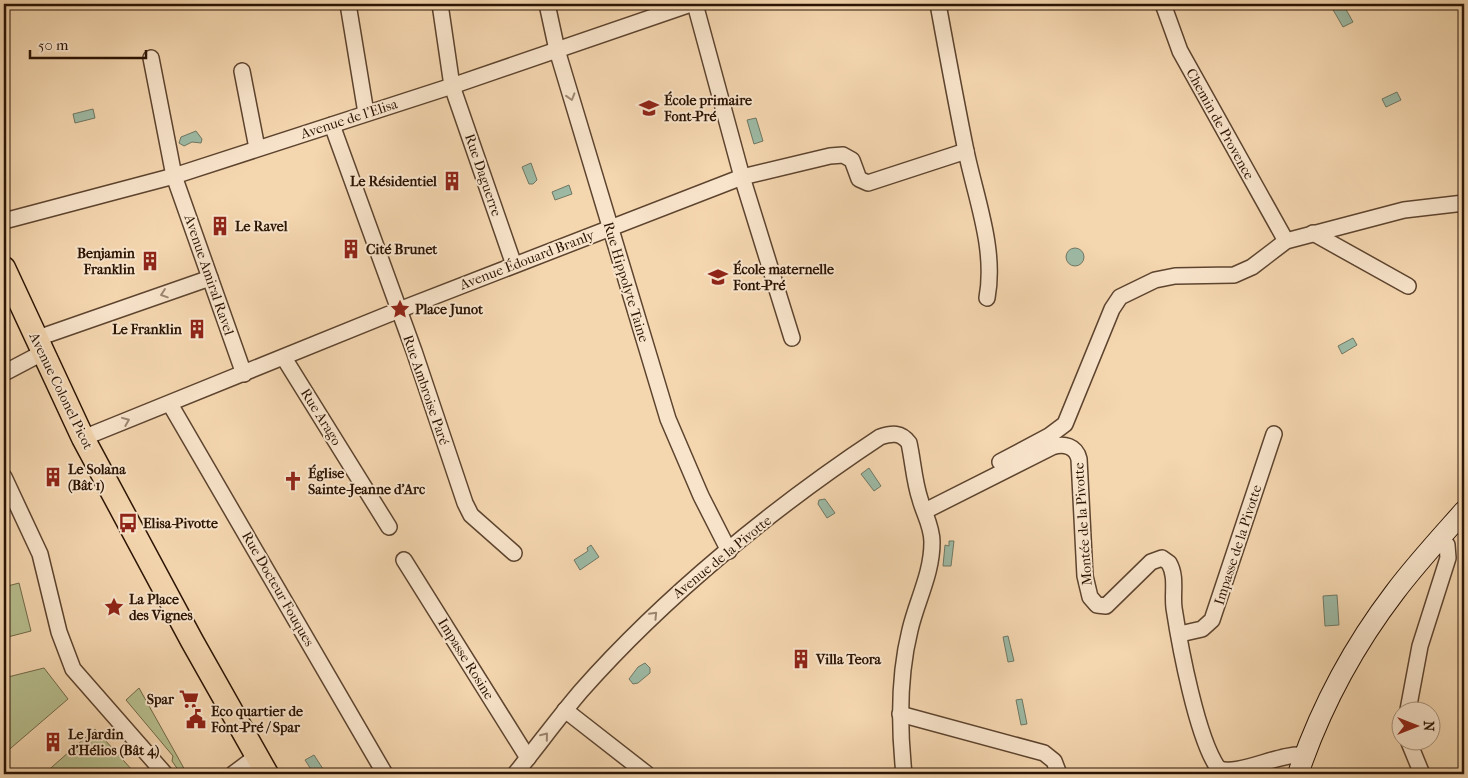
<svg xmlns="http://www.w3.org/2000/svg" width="1468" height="778" font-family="'IM FELL French Canon',serif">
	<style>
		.green { fill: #b7be8e; stroke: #716949 }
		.water { fill: #9dbaa5; stroke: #6f7865 }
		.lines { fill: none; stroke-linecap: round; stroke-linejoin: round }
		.minor-casing { stroke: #5d442f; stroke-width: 18 }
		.secondary-casing { stroke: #2b1404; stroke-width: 22 }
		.primary-casing { stroke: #2b1404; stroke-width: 25 }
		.minor { stroke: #f8e4cb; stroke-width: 15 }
		.secondary { stroke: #f8e4cb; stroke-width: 20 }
		.primary { stroke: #f4d6af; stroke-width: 22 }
		.oneway { stroke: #9c8671 }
		.labels { text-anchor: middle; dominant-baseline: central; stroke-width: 4; stroke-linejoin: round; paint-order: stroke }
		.poi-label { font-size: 14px; font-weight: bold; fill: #2b1404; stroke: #f8e4cb; text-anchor: start }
		.street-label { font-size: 14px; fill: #2b1404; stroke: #f8e4cb }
	</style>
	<rect width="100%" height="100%" fill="#f4d6af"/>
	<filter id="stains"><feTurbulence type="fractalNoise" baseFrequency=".004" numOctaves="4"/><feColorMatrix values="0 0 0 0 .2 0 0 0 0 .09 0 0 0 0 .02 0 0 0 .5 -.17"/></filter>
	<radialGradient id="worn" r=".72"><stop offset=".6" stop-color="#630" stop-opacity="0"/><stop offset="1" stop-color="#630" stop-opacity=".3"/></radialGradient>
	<g class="green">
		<polygon points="19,583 31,631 4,638 4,587"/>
		<polygon points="44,668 68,699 4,754 4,678"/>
		<polygon points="139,688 181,763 187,774 181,774 172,761 173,756 126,700"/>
		<polygon points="95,729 133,771 128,774 44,774"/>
	</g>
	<g class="water">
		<polygon points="1339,4 1343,4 1353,22 1343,27 1332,8"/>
		<polygon points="1397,92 1401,100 1386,107 1382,99"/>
		<polygon points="93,109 95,118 75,123 73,114"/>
		<polygon points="756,118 763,141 754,144 747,120"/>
		<polygon points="196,131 202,139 201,143 192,142 184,146 179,143 181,137"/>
		<polygon points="531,163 537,180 533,184 529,184 522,167"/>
		<polygon points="569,185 572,194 555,200 552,192"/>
		<circle cx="1075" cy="257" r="9"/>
		<polygon points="1353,338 1357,345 1342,354 1338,346"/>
		<polygon points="869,468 881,486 874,491 861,474"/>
		<polygon points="825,499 835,513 827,518 818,504 819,500"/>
		<polygon points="949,541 954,541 951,566 943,566 945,545 949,546"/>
		<polygon points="591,545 599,557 580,570 574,560 588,551 587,548"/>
		<polygon points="1337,595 1339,625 1325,626 1323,596"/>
		<polygon points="1008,636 1014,661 1008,662 1003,637"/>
		<polygon points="645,663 650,668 650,673 638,683 633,684 629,679 638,667"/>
		<polygon points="1022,699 1027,724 1021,725 1016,700"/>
		<polygon points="314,755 325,772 314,774 305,760"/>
	</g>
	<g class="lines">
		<defs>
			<g id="minor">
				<polyline points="348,4 366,113"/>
				<polyline points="440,4 452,86 514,265"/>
				<polyline points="547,4 557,50 668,419 701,496 729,551"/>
				<polyline points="695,4 742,177 792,338"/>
				<path d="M938,4c9,49 18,98 28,147 10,48 30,98 21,147"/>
				<polyline points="1163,4 1180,51 1286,241"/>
				<polyline points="151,58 174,176 244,374"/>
				<polyline points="242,71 257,148"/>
				<polyline points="332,125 414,351 465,503 471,515 514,553"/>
				<polyline points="4,221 174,176 452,86 691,4"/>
				<polyline points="1313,233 1408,286"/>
				<polyline points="35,339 210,278"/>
				<polyline points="284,358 389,527"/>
				<polyline points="4,373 42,353"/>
				<polyline points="170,404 385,774"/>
				<polyline points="83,438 399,310 742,177 830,156 843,155 852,160 859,179 868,183 966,151"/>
				<polyline points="1000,462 1049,436 1065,424 1112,309 1120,297 1155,280 1175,276 1234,275 1252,267 1286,241 1404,210 1464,203"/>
				<polyline points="4,477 40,554 59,632 73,669 165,774"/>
				<path d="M925,511l127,-64c12,-4 24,-1 27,12l6,117 5,21 7,8 9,1 45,-44 11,-4 7,5c8,14 3,30 5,45 6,39 23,130 44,160 17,10 62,-16 87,-13"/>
				<polyline points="404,560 528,758"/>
				<polyline points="1180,634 1202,629 1212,620 1274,434"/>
				<polyline points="565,710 647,774"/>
				<polyline points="1408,710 1420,646 1448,558 1447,545 1441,537"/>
				<polyline points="900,714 1044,753 1054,761 1059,774"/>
				<polyline points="1408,740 1422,774"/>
				<polyline points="233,774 257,756"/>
				<path d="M515,774c22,-27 43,-56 66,-83 84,-95 193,-184 299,-254 12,-4 21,-5 29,6 4,18 5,38 11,56 4,15 12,27 12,43 0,32 -15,58 -22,88 -12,48 -11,97 -6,144"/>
			</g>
			<path id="secondary" d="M1298,774c22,-65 55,-127 97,-182 21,-28 46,-55 69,-81"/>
			<polyline id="primary" points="4,268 83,438 192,641 267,774"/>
		</defs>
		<use href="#minor" class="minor-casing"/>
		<use href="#secondary" class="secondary-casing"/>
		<use href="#primary" class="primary-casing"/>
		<use href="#minor" class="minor"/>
		<use href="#secondary" class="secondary"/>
		<use href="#primary" class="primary"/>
	</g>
	<defs><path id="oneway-chevron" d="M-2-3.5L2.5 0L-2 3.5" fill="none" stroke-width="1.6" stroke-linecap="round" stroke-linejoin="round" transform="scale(1.25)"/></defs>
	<g class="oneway">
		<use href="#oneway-chevron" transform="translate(571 97) rotate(73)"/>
		<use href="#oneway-chevron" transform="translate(164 294) rotate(161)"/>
		<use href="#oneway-chevron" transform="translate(126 421) rotate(-22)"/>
		<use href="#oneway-chevron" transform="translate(654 615) rotate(-46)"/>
		<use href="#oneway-chevron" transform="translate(545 736) rotate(-51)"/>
	</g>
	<defs>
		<symbol id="school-bare" viewBox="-9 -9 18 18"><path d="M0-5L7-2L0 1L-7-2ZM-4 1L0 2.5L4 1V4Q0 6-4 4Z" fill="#8f2418" stroke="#f8e4cb" stroke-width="2.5" paint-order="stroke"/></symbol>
		<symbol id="building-bare" viewBox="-9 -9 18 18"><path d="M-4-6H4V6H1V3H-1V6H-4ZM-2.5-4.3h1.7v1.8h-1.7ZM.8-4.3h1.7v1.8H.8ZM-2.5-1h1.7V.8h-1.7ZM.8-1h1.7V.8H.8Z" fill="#8f2418" stroke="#f8e4cb" stroke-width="2.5" paint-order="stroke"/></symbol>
		<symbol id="sight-bare" viewBox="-9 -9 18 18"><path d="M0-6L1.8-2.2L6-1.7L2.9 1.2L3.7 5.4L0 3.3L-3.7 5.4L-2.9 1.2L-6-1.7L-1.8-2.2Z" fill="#8f2418" stroke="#f8e4cb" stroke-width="2.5" paint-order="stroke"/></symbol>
		<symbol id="church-bare" viewBox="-9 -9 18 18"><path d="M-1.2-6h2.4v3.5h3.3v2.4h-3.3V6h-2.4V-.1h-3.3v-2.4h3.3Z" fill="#8f2418" stroke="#f8e4cb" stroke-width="2.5" paint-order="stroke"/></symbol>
		<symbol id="bus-bare" viewBox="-9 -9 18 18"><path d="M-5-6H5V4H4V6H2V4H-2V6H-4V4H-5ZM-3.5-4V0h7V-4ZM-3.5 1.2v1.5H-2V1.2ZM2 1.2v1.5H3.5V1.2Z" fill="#8f2418" stroke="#f8e4cb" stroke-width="2.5" paint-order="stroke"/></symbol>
		<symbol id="supermarket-bare" viewBox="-9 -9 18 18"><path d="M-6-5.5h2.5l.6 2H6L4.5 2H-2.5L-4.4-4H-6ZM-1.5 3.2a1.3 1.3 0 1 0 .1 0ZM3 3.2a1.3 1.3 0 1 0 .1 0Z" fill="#8f2418" stroke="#f8e4cb" stroke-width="2.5" paint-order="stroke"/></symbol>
		<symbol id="civic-bare" viewBox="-9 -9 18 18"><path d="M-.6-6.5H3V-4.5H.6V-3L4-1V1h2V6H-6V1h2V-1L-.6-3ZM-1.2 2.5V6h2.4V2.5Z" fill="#8f2418" stroke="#f8e4cb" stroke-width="2.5" paint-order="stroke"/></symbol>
	</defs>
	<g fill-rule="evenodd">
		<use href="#school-bare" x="635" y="94" width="28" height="28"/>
		<use href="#building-bare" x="438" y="167" width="28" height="28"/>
		<use href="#building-bare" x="206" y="212" width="28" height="28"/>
		<use href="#building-bare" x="337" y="235" width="28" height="28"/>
		<use href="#building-bare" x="136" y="247" width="28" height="28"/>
		<use href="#school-bare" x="704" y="263" width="28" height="28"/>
		<use href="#sight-bare" x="386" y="295" width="28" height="28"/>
		<use href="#building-bare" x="183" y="315" width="28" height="28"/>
		<use href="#building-bare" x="39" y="463" width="28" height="28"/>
		<use href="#church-bare" x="279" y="467" width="28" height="28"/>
		<use href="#bus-bare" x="114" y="509" width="28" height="28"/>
		<use href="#sight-bare" x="100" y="593" width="28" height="28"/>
		<use href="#building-bare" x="787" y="645" width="28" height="28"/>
		<use href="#supermarket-bare" x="175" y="685" width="28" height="28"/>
		<use href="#civic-bare" x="182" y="705" width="28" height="28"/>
		<use href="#building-bare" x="39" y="728" width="28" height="28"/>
	</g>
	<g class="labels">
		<g class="poi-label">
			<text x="664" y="100">École primaire<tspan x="664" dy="16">Font-Pré</tspan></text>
			<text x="437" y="181" text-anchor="end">Le Résidentiel</text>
			<text x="235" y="226">Le Ravel</text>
			<text x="366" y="249">Cité Brunet</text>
			<text x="135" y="253" text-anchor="end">Benjamin<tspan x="135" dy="16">Franklin</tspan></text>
			<text x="733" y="269">École maternelle<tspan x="733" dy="16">Font-Pré</tspan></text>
			<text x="415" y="309">Place Junot</text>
			<text x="182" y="329" text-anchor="end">Le Franklin</text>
			<text x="68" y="469">Le Solana<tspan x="68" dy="16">(Bât 1)</tspan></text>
			<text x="308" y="473">Église<tspan x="308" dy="16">Sainte-Jeanne d'Arc</tspan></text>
			<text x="143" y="523">Elisa-Pivotte</text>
			<text x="129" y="599">La Place<tspan x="129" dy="16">des Vignes</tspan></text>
			<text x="816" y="659">Villa Teora</text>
			<text x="174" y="699" text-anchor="end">Spar</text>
			<text x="211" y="711">Eco quartier de<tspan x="211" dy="16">Font-Pré / Spar</tspan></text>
			<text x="68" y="734">Le Jardin<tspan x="68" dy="16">d’Hélios (Bât 4)</tspan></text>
		</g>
		<g class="street-label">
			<text transform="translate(349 119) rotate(-18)">Avenue de l'Elisa</text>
			<text transform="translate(1220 124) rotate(61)">Chemin de Provence</text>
			<text transform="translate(483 175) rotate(71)">Rue Daguerre</text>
			<text transform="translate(527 260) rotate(-21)">Avenue Édouard Branly</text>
			<text transform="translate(209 275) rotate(71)">Avenue Amiral Ravel</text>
			<text transform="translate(626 282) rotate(73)">Rue Hippolyte Taine</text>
			<text transform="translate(426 390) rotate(71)">Rue Ambroise Paré</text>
			<text transform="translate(61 391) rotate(64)">Avenue Colonel Picot</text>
			<text transform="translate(321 417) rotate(58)">Rue Arago</text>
			<text transform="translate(1083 524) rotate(-94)">Montée de la Pivotte</text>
			<text transform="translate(1238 545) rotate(-72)">Impasse de la Pivotte</text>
			<text transform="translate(722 557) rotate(-39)">Avenue de la Pivotte</text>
			<text transform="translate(278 589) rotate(60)">Rue Docteur Fouques</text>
			<text transform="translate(466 659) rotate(58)">Impasse Rosine</text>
		</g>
	</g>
	<rect width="1468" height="778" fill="none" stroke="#f4d6af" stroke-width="20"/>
	<rect x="5" y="5" width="1458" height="768" fill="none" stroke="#2b1404" stroke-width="2.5"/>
	<rect x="10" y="10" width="1448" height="758" fill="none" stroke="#2b1404"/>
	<g transform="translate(1416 726) rotate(90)"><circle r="24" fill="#f8e4cb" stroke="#a6917b"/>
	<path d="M0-4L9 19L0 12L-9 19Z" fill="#8f2418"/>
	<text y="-8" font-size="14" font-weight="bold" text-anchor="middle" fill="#2b1404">N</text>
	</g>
	<path d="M30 50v8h116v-8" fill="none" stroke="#2b1404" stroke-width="2.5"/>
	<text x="38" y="50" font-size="15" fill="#2b1404" stroke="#f8e4cb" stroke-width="4" paint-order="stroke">50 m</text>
	<rect width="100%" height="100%" filter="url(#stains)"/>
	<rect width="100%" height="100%" fill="url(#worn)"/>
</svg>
